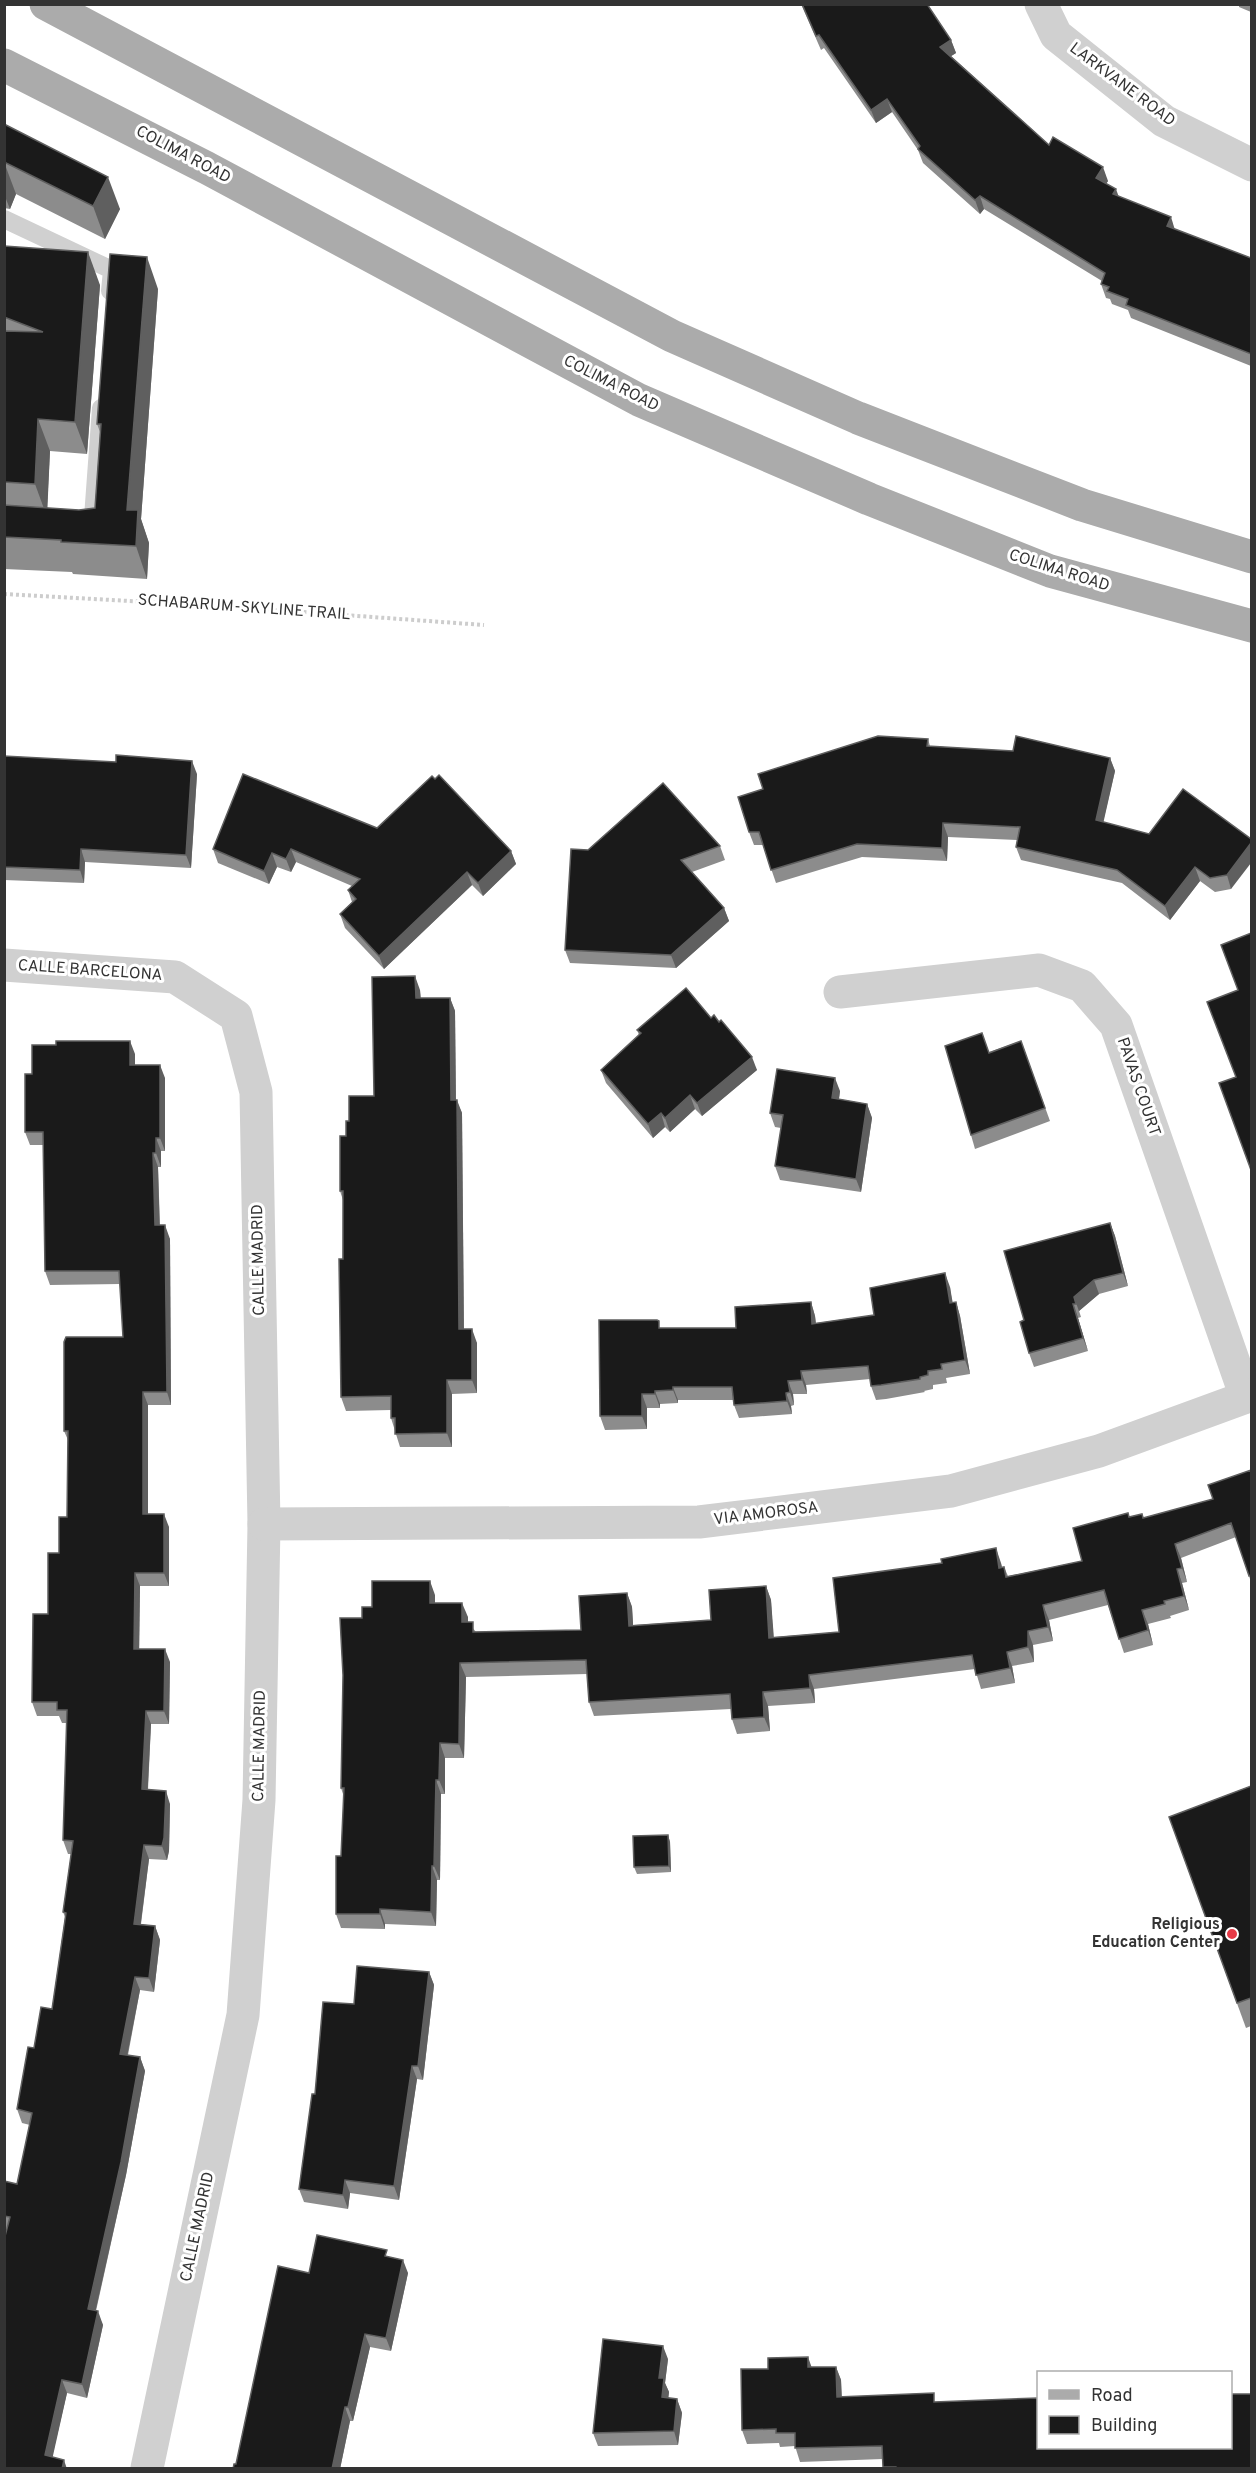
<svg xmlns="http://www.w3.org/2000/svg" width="1256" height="2473" font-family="Overpass,sans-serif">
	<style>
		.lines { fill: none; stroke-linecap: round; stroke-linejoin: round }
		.path { stroke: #cdcdcd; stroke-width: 4; stroke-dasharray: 3 3; stroke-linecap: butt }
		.lane { stroke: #d0d0d0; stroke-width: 18 }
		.street { stroke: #d0d0d0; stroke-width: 33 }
		.primary { stroke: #ababab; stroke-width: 33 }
		.wall { fill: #8c8c8c }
		.shaded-wall { fill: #5f5f5f }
		.building { fill: #1a1a1a; stroke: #5f5f5f; stroke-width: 1.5 }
		.poi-dot { fill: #e63946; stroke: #fff; stroke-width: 2 }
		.labels { text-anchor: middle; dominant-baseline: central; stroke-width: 6; stroke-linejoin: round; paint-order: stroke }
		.street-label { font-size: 16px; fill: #333; stroke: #fff }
		.poi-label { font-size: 16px; font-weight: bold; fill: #333; stroke: #fff; text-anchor: end }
	</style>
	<rect width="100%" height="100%" fill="#fff"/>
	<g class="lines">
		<polyline class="path" points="4,594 219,606 484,625"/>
		<g class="lane">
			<polyline points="4,219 112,270 110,291"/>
			<polyline points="90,531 92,531 101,408"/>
		</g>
		<g class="street">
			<polyline points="1041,4 1056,35 1164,121 1252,165"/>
			<polyline points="4,965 175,977 236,1016 256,1092 264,1524 259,1800 243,2015 147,2468"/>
			<polyline points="840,992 1039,970 1082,986 1116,1025 1246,1397"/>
			<polyline points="264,1524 699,1522 951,1491 1099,1451 1252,1395"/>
		</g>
		<g class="primary">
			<polyline points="46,4 672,336 858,418 1082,505 1252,557"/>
			<polyline points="4,65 207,168 639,400 869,499 1050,571 1252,626"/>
		</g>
	</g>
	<g class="wall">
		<polygon points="801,4 927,4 951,40 956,53 951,56 1049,145 1108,181 1106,184 1118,197 1175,229 1251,258 1251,366 1131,318 1128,310 1112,304 1110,299 1106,298 1101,284 1102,281 984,209 980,214 923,163 918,150 892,112 876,123 824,48 821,50"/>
		<polygon points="1239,4 1251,4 1251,12 1239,7"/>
		<polygon points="4,124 120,209 105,239 16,194 10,209 4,208"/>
		<polygon points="4,246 100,285 87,454 50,451 47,508 79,510 95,508 100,432 97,424 158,289 141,519 149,543 147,579 73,574 72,572 4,569"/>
		<polygon points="928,739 930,746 1110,758 1115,771 1103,822 1149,834 1251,839 1231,889 1215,892 1200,881 1170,920 1122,883 1021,860 1016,847 1017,840 948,837 947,861 862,857 776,883 763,845 754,845 749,832"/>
		<polygon points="4,756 197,774 191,868 85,862 84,883 4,880"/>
		<polygon points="377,828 511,851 516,864 483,896 472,885 384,969 345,928 340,914 352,902 348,890 352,886 296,862 291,872 277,867 269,884 218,863 213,849"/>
		<polygon points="720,846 725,860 692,872 724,908 729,921 676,968 570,963 565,950 588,850"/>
		<polygon points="420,990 421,998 450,998 455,1011 456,1100 462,1113 464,1329 477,1343 477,1393 452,1394 452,1447 400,1447 391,1418 391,1410 346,1411 341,1397 343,1200 340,1191 346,1136 374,1096"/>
		<polygon points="711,1018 757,1070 702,1116 695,1109 670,1132 665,1127 653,1138 606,1083 601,1070 639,1035 637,1030"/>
		<polygon points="1021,1041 1050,1121 975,1149 971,1135 989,1052"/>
		<polygon points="135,1054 135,1065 165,1078 165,1151 161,1151 161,1167 158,1167 160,1225 170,1239 171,1405 148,1405 148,1514 169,1527 169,1586 140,1586 139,1649 170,1662 169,1724 151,1724 148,1790 170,1804 169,1851 167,1860 149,1859 141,1924 155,1926 160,1940 154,1992 140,1990 128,2055 140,2057 145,2071 126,2175 96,2311 103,2325 87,2398 67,2393 52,2457 4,2469 7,2229 4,2228 4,2181 17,2184 30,2125 22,2123 17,2109 34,2048 52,2009 65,1917 63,1912 71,1854 68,1854 63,1840 67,1723 62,1723 59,1716 37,1716 32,1702 48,1614 67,1517 68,1440 64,1431 123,1337 120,1284 50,1285 45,1271 44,1145 30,1145 25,1132 32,1074"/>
		<polygon points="840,1091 839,1099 867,1104 872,1118 861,1192 780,1180 775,1166 781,1128 775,1127 770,1113"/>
		<polygon points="1110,1223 1115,1236 1128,1286 1099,1294 1079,1311 1081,1317 1078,1318 1088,1351 1034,1367 1029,1353 1024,1320"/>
		<polygon points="950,1287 952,1303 956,1302 960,1316 970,1374 946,1378 947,1383 933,1385 933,1389 924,1391 925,1392 886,1399 876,1400 871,1386 870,1379 806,1385 807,1394 793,1394 794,1405 791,1406 792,1414 739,1418 734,1405 733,1400 678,1400 678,1403 660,1404 660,1408 647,1408 647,1429 605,1430 600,1416 662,1328 736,1328 811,1302 815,1316 816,1323 874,1315"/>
		<polygon points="1251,1470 1251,1582 1236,1537 1181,1558 1187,1582 1182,1583 1189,1610 1170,1616 1171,1618 1148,1624 1153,1645 1124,1653 1108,1605 1049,1620 1053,1641 1033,1645 1034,1662 1012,1666 1015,1683 981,1689 975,1669 814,1689 815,1703 768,1706 770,1731 737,1734 732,1719 731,1709 594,1716 589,1702 587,1674 466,1677 464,1758 445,1758 445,1794 441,1794 440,1880 437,1880 436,1926 385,1924 385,1929 341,1928 336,1914 341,1856 344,1797 341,1788 362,1618 372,1607 435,1595 435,1603 468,1617 468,1622 476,1632 581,1630 627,1593 632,1607 633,1625 711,1620 766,1586 771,1600 773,1637 839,1632 1001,1563 1002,1568 1004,1567 1008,1576 1082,1561 1130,1517 1142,1514 1144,1518 1213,1499"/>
		<polygon points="1251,1786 1251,2026 1246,2028 1169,1817"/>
		<polygon points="668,1835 670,1842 671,1872 637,1874 634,1867"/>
		<polygon points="429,1972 434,1985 423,2080 417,2079 399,2200 350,2193 348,2209 304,2202 299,2189 354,2004"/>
		<polygon points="389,2257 408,2273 391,2351 370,2347 353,2421 350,2421 340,2469 233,2469 236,2464 309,2273"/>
		<polygon points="668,2359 665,2383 669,2392 668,2398 677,2399 682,2413 678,2445 598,2446 593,2433"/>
		<polygon points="812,2367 836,2367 841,2380 842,2397 937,2402 1251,2469 884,2469 883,2459 800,2462 795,2446 780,2447 779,2443 747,2444 742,2430"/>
	</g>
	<g class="shaded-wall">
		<polygon points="951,40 956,53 945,60 940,47"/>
		<polygon points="887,99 892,112 876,123 871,110"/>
		<polygon points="4,162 16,194 10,209 4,194"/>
		<polygon points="1103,167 1108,181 1101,191 1096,178"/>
		<polygon points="108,177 120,209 105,239 93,206"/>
		<polygon points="1116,189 1121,203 1113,194"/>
		<polygon points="980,196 984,209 980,214 975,200"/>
		<polygon points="1171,217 1175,230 1167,226"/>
		<polygon points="88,252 100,285 87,454 75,422"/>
		<polygon points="147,257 158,289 141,519 149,543 147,579 136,546 127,510"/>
		<polygon points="38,419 50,451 47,517 35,484"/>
		<polygon points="1110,758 1115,771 1101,833 1096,820"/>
		<polygon points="192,761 197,774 191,868 186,855"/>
		<polygon points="943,823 948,837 947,861 942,848"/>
		<polygon points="1251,843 1251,863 1231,889 1227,875"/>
		<polygon points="81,849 85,862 84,883 80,870"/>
		<polygon points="291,849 296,862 291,872 286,859"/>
		<polygon points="511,851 516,864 483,896 478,883"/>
		<polygon points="272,853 277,867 269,884 264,871"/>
		<polygon points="1195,867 1200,881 1170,920 1165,906"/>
		<polygon points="467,872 472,885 384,969 379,956"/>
		<polygon points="724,908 729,921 676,968 671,955"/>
		<polygon points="415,976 420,990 421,1012 416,998"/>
		<polygon points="450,998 455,1011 456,1113 451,1100"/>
		<polygon points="130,1041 135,1054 135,1079 130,1065"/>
		<polygon points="752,1057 757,1070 702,1116 697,1103"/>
		<polygon points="160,1065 165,1078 165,1151 160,1138"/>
		<polygon points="835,1078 840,1091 837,1112 832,1098"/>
		<polygon points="690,1095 695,1109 670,1132 665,1118"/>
		<polygon points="457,1100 462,1113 464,1343 459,1329"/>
		<polygon points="867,1104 872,1118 861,1192 856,1179"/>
		<polygon points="661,1113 665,1127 653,1138 648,1124"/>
		<polygon points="156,1138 161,1151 161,1167 156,1153"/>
		<polygon points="153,1153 158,1167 160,1239 155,1225"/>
		<polygon points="1110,1223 1115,1236 1128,1286 1123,1273"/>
		<polygon points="165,1225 170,1239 171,1405 167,1392"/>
		<polygon points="945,1273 950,1287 955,1316 950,1303"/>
		<polygon points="1094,1280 1099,1294 1079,1311 1081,1317 1074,1297"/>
		<polygon points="811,1302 815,1316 817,1337 812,1324"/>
		<polygon points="956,1302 960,1316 970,1374 965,1360"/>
		<polygon points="1073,1304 1078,1318 1088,1351 1083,1338"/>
		<polygon points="472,1329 477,1343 477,1393 472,1380"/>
		<polygon points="801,1371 806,1385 807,1394 802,1380"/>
		<polygon points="447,1380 452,1394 452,1447 447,1433"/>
		<polygon points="788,1381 793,1394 794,1405 790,1392"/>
		<polygon points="673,1387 678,1400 678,1403 673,1390"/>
		<polygon points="655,1391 660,1404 660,1408 655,1394"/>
		<polygon points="143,1392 148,1405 148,1527 143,1514"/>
		<polygon points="786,1393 791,1406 792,1414 787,1401"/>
		<polygon points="642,1394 647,1408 647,1429 642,1416"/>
		<polygon points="164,1514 169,1527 169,1586 164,1573"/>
		<polygon points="1175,1544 1181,1558 1187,1582 1182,1568"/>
		<polygon points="996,1548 1001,1563 1005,1582 999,1568"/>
		<polygon points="1177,1569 1182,1583 1189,1610 1184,1596"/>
		<polygon points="135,1573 140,1586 139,1662 134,1649"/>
		<polygon points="430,1581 435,1595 435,1618 430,1603"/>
		<polygon points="766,1586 771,1600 775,1652 769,1638"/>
		<polygon points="627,1593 632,1607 634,1640 629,1626"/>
		<polygon points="462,1603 468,1617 468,1636 462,1622"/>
		<polygon points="1043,1605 1049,1620 1053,1641 1048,1627"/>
		<polygon points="1142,1610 1148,1624 1153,1645 1148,1630"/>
		<polygon points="1028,1631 1033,1645 1034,1662 1028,1647"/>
		<polygon points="165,1649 170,1662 169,1724 164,1711"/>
		<polygon points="1007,1652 1012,1666 1015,1683 1010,1668"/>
		<polygon points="460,1663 466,1677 464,1758 459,1744"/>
		<polygon points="809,1675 814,1689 815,1703 810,1688"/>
		<polygon points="763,1692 768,1706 770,1731 764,1717"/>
		<polygon points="146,1711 151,1724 147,1803 142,1789"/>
		<polygon points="440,1743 445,1758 445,1794 439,1780"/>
		<polygon points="436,1780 441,1794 440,1880 434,1866"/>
		<polygon points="166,1791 170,1804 169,1851 167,1860 162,1846"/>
		<polygon points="668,1835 670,1842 671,1872 669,1866"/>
		<polygon points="144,1845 149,1859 139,1937 134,1924"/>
		<polygon points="432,1866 437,1880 436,1926 431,1912"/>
		<polygon points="380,1909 385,1924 385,1929 380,1914"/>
		<polygon points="155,1926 160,1940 154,1992 149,1978"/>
		<polygon points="429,1972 434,1985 423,2080 418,2066"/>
		<polygon points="135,1977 140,1990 125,2067 120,2054"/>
		<polygon points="140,2057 145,2071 126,2175 93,2322 88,2309"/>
		<polygon points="412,2066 417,2079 399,2200 394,2186"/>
		<polygon points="345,2180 350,2193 348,2209 343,2195"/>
		<polygon points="403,2260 408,2273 391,2351 386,2338"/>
		<polygon points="98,2311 103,2325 87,2398 82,2384"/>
		<polygon points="365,2334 370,2347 353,2421 348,2407"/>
		<polygon points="663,2346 668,2359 665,2383 669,2392 667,2411 662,2397 659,2378"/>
		<polygon points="808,2357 813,2371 808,2367"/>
		<polygon points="836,2367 841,2380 842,2410 837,2397"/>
		<polygon points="62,2380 67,2393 50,2469 45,2455"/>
		<polygon points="677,2399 682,2413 678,2445 674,2431"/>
		<polygon points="345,2407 350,2421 340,2469 332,2469"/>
		<polygon points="64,2460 67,2469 62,2469"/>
	</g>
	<g class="building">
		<polygon points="802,4 927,4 951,40 940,47 1049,145 1053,137 1103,167 1096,178 1116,189 1113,194 1171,217 1167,226 1251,258 1251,354 1126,305 1128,299 1107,291 1109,287 1101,284 1105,273 980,196 975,200 918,149 920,146 887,99 871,110 819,35 816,36"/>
		<polygon points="4,124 108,177 93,206 4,162"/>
		<polygon points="4,246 88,252 75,422 38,419 35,484 4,482 4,331 43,332 4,317"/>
		<polygon points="110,254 147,257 127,510 138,510 136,546 61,542 61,540 4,537 4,505 79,510 95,508 101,424 97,424"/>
		<polygon points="878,736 928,739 927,746 1013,751 1016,736 1110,758 1096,820 1149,834 1183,789 1251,839 1251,843 1227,875 1210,878 1195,867 1165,906 1117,870 1016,847 1020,827 943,823 942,848 857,844 771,870 759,832 749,832 738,797 763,789 758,774"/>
		<polygon points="116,755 192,761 186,855 81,849 80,870 4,867 4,756 116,762"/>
		<polygon points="243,774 377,828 432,776 435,779 439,775 511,851 478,883 467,872 379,956 340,914 356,899 348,890 360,879 291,849 286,859 272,853 264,871 213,849"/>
		<polygon points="663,783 720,846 681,860 724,908 671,955 565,950 571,849 588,850"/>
		<polygon points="1251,933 1251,1170 1219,1083 1236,1077 1207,1002 1238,990 1221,945"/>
		<polygon points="415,976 416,998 450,998 451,1100 457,1100 459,1329 472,1329 472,1380 447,1380 447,1433 395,1434 395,1418 391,1418 391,1396 341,1397 339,1259 343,1259 343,1191 340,1191 340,1136 346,1136 346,1121 349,1121 349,1096 374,1096 372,977"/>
		<polygon points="686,988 711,1018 714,1015 719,1022 721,1020 752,1057 697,1103 690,1095 665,1118 661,1113 648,1124 601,1070 641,1033 637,1030"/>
		<polygon points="982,1033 989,1053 1021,1041 1045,1108 971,1135 945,1046"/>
		<polygon points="56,1041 130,1041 130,1065 160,1065 160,1138 156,1138 156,1153 153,1153 155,1225 165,1225 167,1392 143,1392 143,1514 164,1514 164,1573 135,1573 134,1649 165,1649 164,1711 146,1711 142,1789 166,1791 164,1838 162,1846 144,1845 134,1924 155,1926 149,1978 135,1977 120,2054 140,2057 121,2162 88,2309 98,2311 82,2384 62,2380 45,2455 64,2460 62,2469 4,2469 4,2240 10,2217 4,2216 4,2181 17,2184 32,2113 17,2109 28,2047 34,2048 41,2007 52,2009 66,1913 63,1912 73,1841 63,1840 67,1710 57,1710 57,1702 32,1702 33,1614 48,1614 48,1553 59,1553 59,1517 67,1517 68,1431 64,1431 64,1342 66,1337 123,1337 119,1271 45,1271 43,1132 25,1132 25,1074 32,1074 32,1045 56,1045"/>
		<polygon points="777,1069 835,1078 832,1098 867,1104 856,1179 775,1166 783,1115 770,1113"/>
		<polygon points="1110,1223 1123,1273 1094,1280 1074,1297 1076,1304 1073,1304 1083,1338 1029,1353 1020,1322 1024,1320 1004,1251"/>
		<polygon points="945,1273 950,1303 956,1302 965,1360 941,1364 942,1369 928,1371 928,1375 920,1377 920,1379 881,1385 871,1386 868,1366 801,1371 802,1380 788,1381 790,1392 786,1393 787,1401 734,1405 732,1387 673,1387 673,1390 655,1391 655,1394 642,1394 642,1416 600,1416 599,1320 657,1320 659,1321 659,1328 736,1328 735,1307 811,1302 812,1324 874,1315 870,1288"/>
		<polygon points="1251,1470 1251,1575 1249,1576 1231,1523 1175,1544 1182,1568 1177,1569 1184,1596 1164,1601 1165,1604 1142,1610 1148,1630 1119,1639 1104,1590 1043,1605 1048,1627 1028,1631 1028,1647 1007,1652 1010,1668 976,1675 972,1655 809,1675 810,1688 763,1692 764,1717 732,1719 730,1694 589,1702 586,1660 460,1663 459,1744 440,1743 439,1780 436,1780 434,1866 432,1866 431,1912 380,1909 380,1914 336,1914 336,1856 341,1856 344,1788 341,1788 343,1675 340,1618 362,1618 362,1607 372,1607 372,1581 430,1581 430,1603 462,1603 462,1622 473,1622 473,1632 581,1630 579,1596 627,1593 629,1626 711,1620 709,1590 766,1586 769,1638 839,1632 833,1578 942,1563 941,1559 996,1548 999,1568 1004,1567 1006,1577 1082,1561 1073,1528 1128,1513 1129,1517 1142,1514 1143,1518 1213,1499 1208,1485"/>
		<polygon points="1251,1786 1251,1998 1237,2003 1169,1817"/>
		<polygon points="668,1835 669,1866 634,1867 633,1836"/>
		<polygon points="357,1966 429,1972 418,2066 412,2066 394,2186 345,2180 343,2195 299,2189 312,2094 315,2094 323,2002 354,2004"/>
		<polygon points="317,2235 387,2250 385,2256 403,2260 386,2338 365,2334 348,2407 345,2407 332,2469 233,2469 234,2464 236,2464 278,2266 309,2273"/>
		<polygon points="603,2339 663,2346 659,2378 664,2378 662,2397 677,2399 674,2431 593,2433"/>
		<polygon points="808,2357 808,2367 836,2367 837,2397 934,2393 934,2402 1038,2398 1038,2448 1230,2448 1230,2394 1251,2394 1251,2469 897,2469 896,2467 883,2467 882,2446 795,2448 795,2433 776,2433 776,2429 742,2430 741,2369 768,2369 768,2358"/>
	</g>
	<circle class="poi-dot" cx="1232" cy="1934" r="6"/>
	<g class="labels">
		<g class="street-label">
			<text transform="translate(1122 85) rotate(37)">LARKVANE ROAD</text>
			<text transform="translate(183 155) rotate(28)">COLIMA ROAD</text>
			<text transform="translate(611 384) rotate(27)">COLIMA ROAD</text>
			<text transform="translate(1059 571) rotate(18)">COLIMA ROAD</text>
			<text transform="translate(244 608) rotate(4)">SCHABARUM-SKYLINE TRAIL</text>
			<text transform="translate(90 971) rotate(4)">CALLE BARCELONA</text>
			<text transform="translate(1138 1087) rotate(71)">PAVAS COURT</text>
			<text transform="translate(259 1260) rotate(-91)">CALLE MADRID</text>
			<text transform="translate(766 1514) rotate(-7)">VIA AMOROSA</text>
			<text transform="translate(260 1746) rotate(-89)">CALLE MADRID</text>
			<text transform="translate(198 2227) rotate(-78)">CALLE MADRID</text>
		</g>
		<g class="poi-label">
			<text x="1220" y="1925">Religious<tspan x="1220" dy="18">Education Center</tspan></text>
		</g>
	</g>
	<rect width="1256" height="2473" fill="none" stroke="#333333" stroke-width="12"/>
	<rect x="1037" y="2371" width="195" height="78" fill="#ffffff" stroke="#adadad" stroke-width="1.5"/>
	<rect x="1049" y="2390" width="30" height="9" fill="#ababab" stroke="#adadad" stroke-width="1.5"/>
	<text x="1091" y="2401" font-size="18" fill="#333333">Road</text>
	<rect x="1049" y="2416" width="30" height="18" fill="#1a1a1a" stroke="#adadad" stroke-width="1.5"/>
	<text x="1091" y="2431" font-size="18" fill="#333333">Building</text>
</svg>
